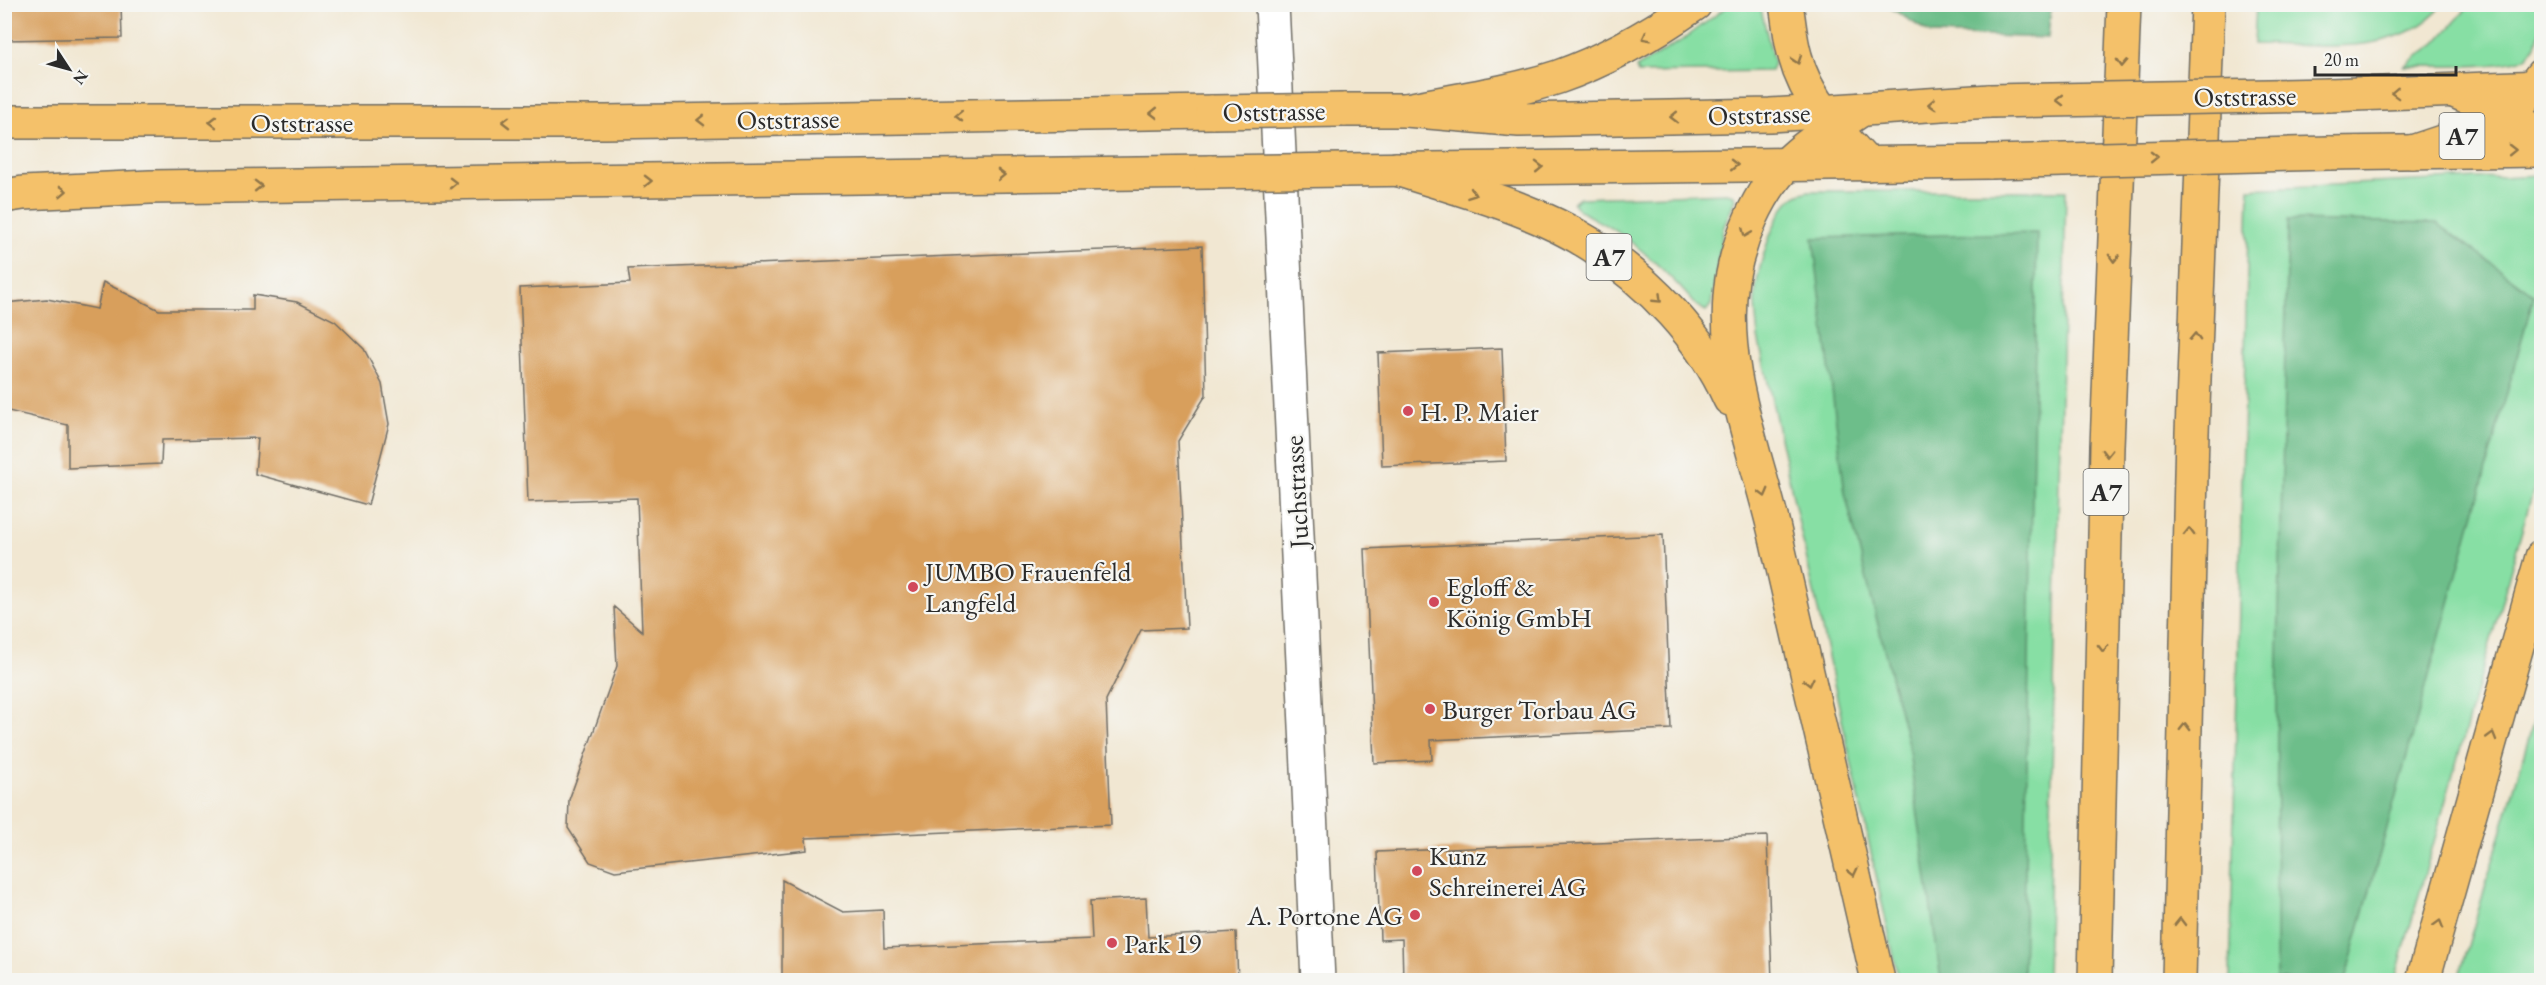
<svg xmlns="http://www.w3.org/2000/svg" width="2546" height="985" font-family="'EB Garamond',serif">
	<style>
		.green { fill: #87dfa4; stroke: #598568; stroke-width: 1.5 }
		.forest { fill: #6dbe8a; stroke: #4c745a; stroke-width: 1.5 }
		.building { fill: #d89f5c }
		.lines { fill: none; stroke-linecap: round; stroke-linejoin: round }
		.minor-casing { stroke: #706d65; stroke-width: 36 }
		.major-casing { stroke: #706d65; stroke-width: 36 }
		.highway-casing { stroke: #706d65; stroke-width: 36 }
		.minor { stroke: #fff; stroke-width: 33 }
		.major { stroke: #f4c16a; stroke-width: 33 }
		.highway { stroke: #f4c16a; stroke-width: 33 }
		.major-bridge-casing { stroke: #706d65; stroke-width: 36; stroke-linecap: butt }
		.major-bridge { stroke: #f4c16a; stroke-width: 33 }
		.oneway { stroke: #90764a }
		.poi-dot { fill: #d1495b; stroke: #f6f6f2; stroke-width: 2 }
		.labels { text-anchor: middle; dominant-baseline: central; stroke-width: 4.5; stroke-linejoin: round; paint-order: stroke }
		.shield { fill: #f6f6f2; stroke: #686867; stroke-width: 1.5 }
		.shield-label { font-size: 26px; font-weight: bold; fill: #2b2b2b }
		.street-label { font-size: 27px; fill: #2b2b2b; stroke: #f6f6f2 }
		.poi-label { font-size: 27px; fill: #2b2b2b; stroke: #f6f6f2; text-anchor: start }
	</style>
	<rect width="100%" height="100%" fill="#f6f6f2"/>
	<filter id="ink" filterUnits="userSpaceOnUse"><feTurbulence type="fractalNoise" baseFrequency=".0167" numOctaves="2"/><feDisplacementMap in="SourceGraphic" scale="12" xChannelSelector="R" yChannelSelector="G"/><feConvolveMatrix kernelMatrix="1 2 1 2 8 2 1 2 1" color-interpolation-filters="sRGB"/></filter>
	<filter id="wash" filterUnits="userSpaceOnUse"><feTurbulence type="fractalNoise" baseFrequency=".008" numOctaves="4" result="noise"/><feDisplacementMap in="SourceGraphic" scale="24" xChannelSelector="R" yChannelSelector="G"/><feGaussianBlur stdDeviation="1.35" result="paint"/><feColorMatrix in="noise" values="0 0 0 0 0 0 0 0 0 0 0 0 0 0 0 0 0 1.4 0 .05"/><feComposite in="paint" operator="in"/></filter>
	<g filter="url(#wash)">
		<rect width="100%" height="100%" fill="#f1e7d2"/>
		<g class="green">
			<polygon points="1729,5 1760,5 1774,63 1771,71 1638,73 1636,68 1684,39"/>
			<path d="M2256,5v-1l187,1c-45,54 -125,39 -189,39z"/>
			<path d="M2470,5h71c1,18 0,37 -14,51 -13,13 -101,10 -123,10l32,-23z"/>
			<polygon points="2541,175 2541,463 2395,980 2230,980 2249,189"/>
			<path d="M1808,191h258l-19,789h-148l-141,-643c-1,-12 -3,-25 -3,-38 1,-25 18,-88 40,-103 3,-2 9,-3 13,-5z"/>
			<path d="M1727,193l7,2 1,4 -12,30 -12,76 -5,6 -9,-5c-23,-27 -49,-52 -78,-73 -11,-8 -41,-20 -46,-30l7,-5z"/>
			<polygon points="2541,696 2541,980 2458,980"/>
		</g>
		<g class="forest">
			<polygon points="1886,5 2051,5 2048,38 1931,34"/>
			<polygon points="2288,220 2437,223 2534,295 2345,980 2276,980 2277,698"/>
			<polygon points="2037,233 2023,980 1941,980 1908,744 1845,493 1813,238"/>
		</g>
		<g id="blocks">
			<g class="building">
				<polygon points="4,4 121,4 122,38 4,40"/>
				<polygon points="1202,246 1206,395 1178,441 1187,628 1141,630 1106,700 1111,825 806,838 807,850 615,871 590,862 568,828 569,800 617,666 614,607 642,631 637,498 528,502 520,288 630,283 628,269"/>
				<polygon points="103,282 159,310 253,310 253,295 297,302 335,321 364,349 382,384 389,424 368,505 255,474 258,438 162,440 161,464 68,468 68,425 4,410 4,303 47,299 97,309"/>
				<polygon points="1502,348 1506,461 1382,466 1378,353"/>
				<polygon points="1663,535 1671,729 1431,740 1432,760 1374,763 1365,549"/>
				<polygon points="1767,836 1772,981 1403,981 1402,939 1380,940 1377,852"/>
				<polygon points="782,880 843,912 883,910 884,948 1092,939 1090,901 1146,898 1148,937 1236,932 1238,981 782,981"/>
			</g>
		</g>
	</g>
	<g filter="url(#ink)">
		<use href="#blocks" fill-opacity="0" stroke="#706d65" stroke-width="1.5"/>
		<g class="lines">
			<defs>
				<polyline id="minor" points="1272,4 1318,980"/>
				<g id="major">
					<polyline points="2329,95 2542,87"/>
					<polyline points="1343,110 1406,110 1519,120 1770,115 1990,101"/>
					<polyline points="4,122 606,122 1213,112"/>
					<polyline points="2329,153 2542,150"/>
					<polyline points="1343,170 1991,162"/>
					<polyline points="4,196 23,193 150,187 1212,172"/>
				</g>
				<g id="highway">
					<path d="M1786,4c3,17 4,35 9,52 11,43 42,76 72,108"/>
					<polyline points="2454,91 2511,116 2542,136"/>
					<path d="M1862,109c-25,17 -55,34 -76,56 -28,28 -47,75 -54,114 -13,86 23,169 42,250 34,151 69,301 104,451"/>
					<path d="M1406,110c50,-10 103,-17 152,-33 49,-17 94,-43 137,-73"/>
					<polyline points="2412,152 2466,134 2511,116 2542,75"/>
					<path d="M1397,169c65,21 137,39 195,76 58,37 110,92 138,154"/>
					<polyline points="2095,980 2107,446 2124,4"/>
					<polyline points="2179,980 2192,433 2208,4"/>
					<polyline points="2423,980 2542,557"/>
				</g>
			</defs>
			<use href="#minor" class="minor-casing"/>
			<use href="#major" class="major-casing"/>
			<use href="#highway" class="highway-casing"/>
			<use href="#minor" class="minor"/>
			<use href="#major" class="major"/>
			<use href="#highway" class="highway"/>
			<defs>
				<g id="major-bridge">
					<polyline points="1990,101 2329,95"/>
					<polyline points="1213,112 1343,110"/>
					<polyline points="1991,162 2329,153"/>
					<polyline points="1212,172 1343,170"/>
				</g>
			</defs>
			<use href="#major-bridge" class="major-bridge-casing"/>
			<use href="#major-bridge" class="major-bridge"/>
		</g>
		<defs><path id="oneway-chevron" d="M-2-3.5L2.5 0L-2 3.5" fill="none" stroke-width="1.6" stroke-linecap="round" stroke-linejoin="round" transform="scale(1.5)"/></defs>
		<g class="oneway">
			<use href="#oneway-chevron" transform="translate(1646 37) rotate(153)"/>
			<use href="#oneway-chevron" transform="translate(1797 60) rotate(71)"/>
			<use href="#oneway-chevron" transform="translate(2122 63) rotate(92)"/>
			<use href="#oneway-chevron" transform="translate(2395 93) rotate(178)"/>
			<use href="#oneway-chevron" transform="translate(2060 100) rotate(179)"/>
			<use href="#oneway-chevron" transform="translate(1932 104) rotate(177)"/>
			<use href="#oneway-chevron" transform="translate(1154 113) rotate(179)"/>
			<use href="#oneway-chevron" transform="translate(959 116) rotate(179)"/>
			<use href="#oneway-chevron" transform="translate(1674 117) rotate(179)"/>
			<use href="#oneway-chevron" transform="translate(701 120) rotate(179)"/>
			<use href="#oneway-chevron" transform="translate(213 122) rotate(180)"/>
			<use href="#oneway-chevron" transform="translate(506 122) rotate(180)"/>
			<use href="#oneway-chevron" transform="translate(2512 150) rotate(-1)"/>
			<use href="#oneway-chevron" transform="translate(2154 157) rotate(-1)"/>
			<use href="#oneway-chevron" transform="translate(1734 165) rotate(-1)"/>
			<use href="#oneway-chevron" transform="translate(1539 167) rotate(-1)"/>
			<use href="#oneway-chevron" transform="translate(1001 175) rotate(-1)"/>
			<use href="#oneway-chevron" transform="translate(648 181) rotate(-1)"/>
			<use href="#oneway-chevron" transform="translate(453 183) rotate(-1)"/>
			<use href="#oneway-chevron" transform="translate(258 186) rotate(-1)"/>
			<use href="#oneway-chevron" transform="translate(63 191) rotate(-2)"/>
			<use href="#oneway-chevron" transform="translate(1472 194) rotate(20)"/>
			<use href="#oneway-chevron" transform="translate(1746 233) rotate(112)"/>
			<use href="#oneway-chevron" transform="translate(2114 258) rotate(92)"/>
			<use href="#oneway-chevron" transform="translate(1658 299) rotate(44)"/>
			<use href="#oneway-chevron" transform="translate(2195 337) rotate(-88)"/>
			<use href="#oneway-chevron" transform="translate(2107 453) rotate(91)"/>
			<use href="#oneway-chevron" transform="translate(1764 493) rotate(75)"/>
			<use href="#oneway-chevron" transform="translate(2189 532) rotate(-89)"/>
			<use href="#oneway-chevron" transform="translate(2103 648) rotate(91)"/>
			<use href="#oneway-chevron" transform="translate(1809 682) rotate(77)"/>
			<use href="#oneway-chevron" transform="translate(2185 727) rotate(-89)"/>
			<use href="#oneway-chevron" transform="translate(2492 736) rotate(-74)"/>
			<use href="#oneway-chevron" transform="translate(1853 872) rotate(77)"/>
			<use href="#oneway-chevron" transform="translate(2180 922) rotate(-89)"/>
			<use href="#oneway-chevron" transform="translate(2439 924) rotate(-74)"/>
		</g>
	</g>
	<g class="poi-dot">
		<circle cx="1408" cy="411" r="6"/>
		<circle cx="913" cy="587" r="6"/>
		<circle cx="1434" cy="602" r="6"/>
		<circle cx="1430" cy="709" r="6"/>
		<circle cx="1417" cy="871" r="6"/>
		<circle cx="1415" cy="915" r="6"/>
		<circle cx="1112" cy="943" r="6"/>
	</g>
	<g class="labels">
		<g class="shield">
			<rect x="2439.5" y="113" width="45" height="46" rx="4.5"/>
			<rect x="1586.5" y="234" width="45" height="46" rx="4.5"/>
			<rect x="2083.5" y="469" width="45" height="46" rx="4.5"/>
		</g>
		<g class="shield-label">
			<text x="2462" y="136">A7</text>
			<text x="1609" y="257">A7</text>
			<text x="2106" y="492">A7</text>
		</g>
		<g class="street-label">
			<text transform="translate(2245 96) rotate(-1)">Oststrasse</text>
			<text transform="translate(1274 111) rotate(-1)">Oststrasse</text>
			<text transform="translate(1759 114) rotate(-2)">Oststrasse</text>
			<text transform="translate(788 119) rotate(-1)">Oststrasse</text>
			<text x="302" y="122">Oststrasse</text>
			<text transform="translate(1296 492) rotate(-93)">Juchstrasse</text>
		</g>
		<g class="poi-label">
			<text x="1420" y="411">H. P. Maier</text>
			<text x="925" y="571">JUMBO Frauenfeld<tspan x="925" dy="31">Langfeld</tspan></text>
			<text x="1446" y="586">Egloff &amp;<tspan x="1446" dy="31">König GmbH</tspan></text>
			<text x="1442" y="709">Burger Torbau AG</text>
			<text x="1429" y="855">Kunz<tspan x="1429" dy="31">Schreinerei AG</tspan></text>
			<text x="1403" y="915" text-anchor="end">A. Portone AG</text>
			<text x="1124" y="943">Park 19</text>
		</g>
	</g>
	<rect width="2546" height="985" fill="none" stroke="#f6f6f2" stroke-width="24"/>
	<g transform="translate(69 69) rotate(126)" stroke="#f6f6f2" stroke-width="4.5" paint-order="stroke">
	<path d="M0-4.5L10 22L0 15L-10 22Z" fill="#2b2b2b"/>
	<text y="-9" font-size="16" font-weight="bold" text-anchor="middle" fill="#2b2b2b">N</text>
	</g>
	<path d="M2315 66v9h141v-9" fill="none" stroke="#2b2b2b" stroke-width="3"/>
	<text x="2324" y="66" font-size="18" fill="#2b2b2b" stroke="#f6f6f2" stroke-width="4.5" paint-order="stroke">20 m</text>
</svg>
